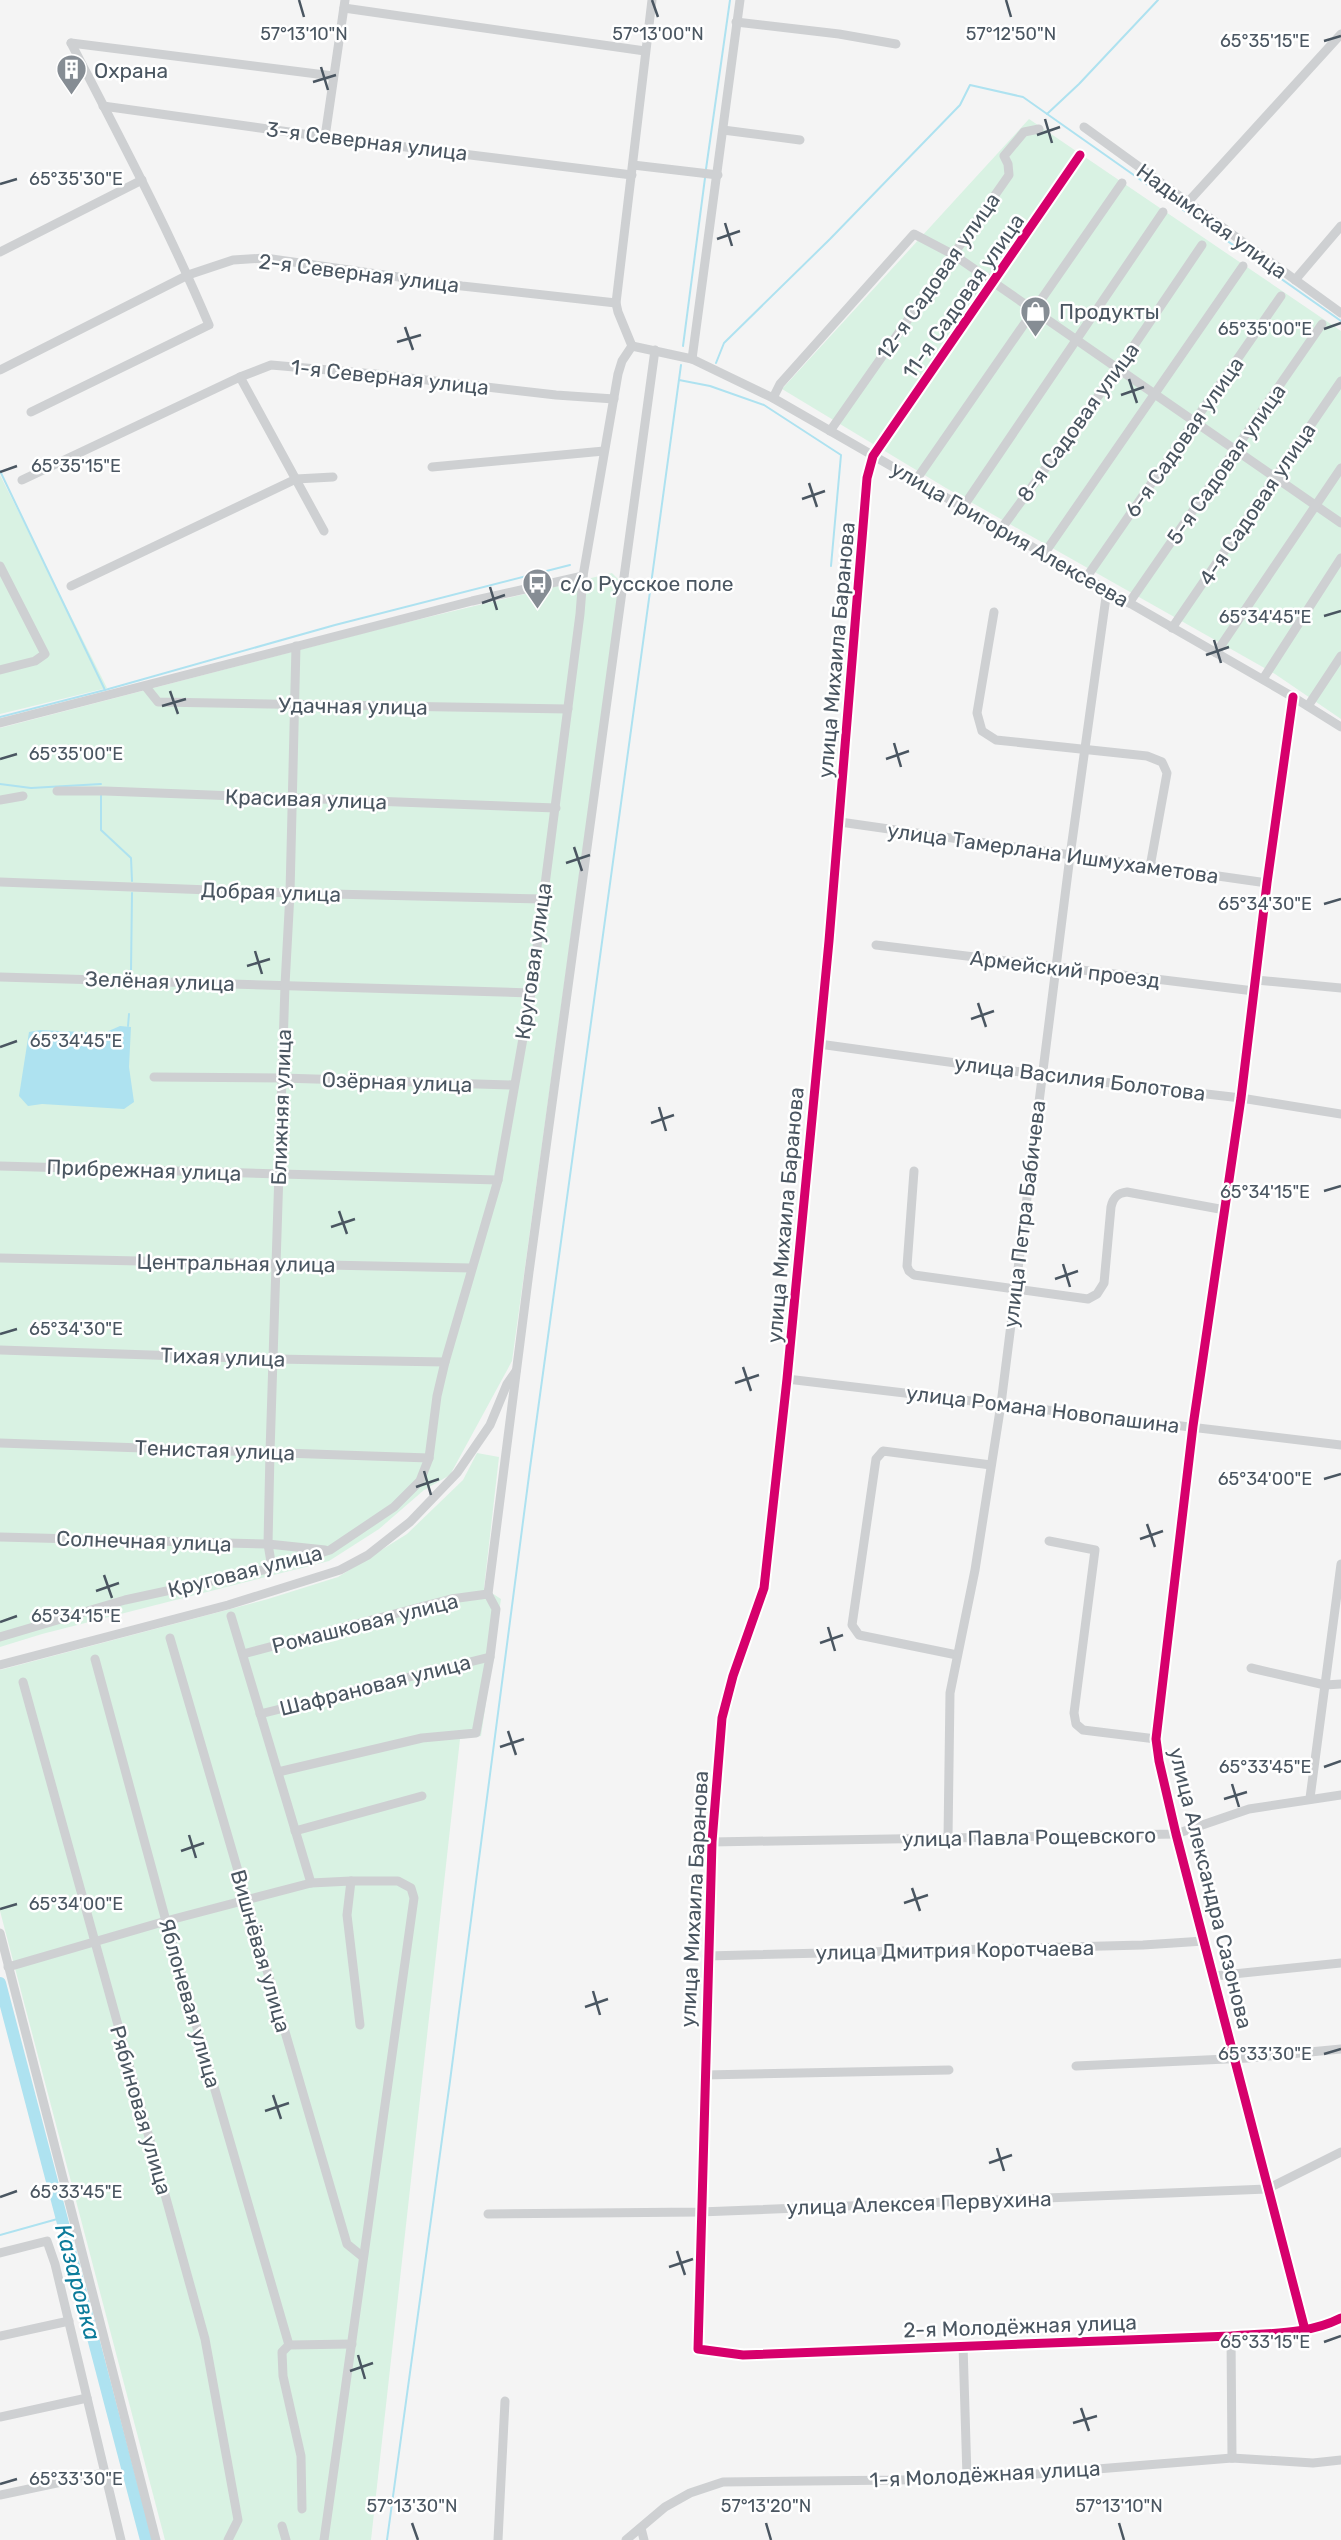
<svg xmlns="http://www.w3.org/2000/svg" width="1341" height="2540" font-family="Rubik,sans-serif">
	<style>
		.green { fill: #d9f2e3 }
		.water { fill: #aee2f0 }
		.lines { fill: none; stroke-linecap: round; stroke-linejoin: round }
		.stream { stroke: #aee2f0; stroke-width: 2 }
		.river { stroke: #aee2f0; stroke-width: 12 }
		.minor { stroke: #ced0d2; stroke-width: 9 }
		.cycleway-casing { stroke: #fff; stroke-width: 13 }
		.cycleway { stroke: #d6006c; stroke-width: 9 }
		.ticks { fill: none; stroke: #4a5661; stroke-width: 2.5 }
		.labels { text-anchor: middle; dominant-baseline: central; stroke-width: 5; stroke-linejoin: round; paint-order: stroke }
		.poi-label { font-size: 21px; fill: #4a5661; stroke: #fff; text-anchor: start }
		.street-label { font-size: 21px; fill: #4a5661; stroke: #fff }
		.water-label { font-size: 23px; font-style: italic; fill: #0c7c9b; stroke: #fff }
		.ticks-label { font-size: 18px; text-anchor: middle; fill: #4a5661; stroke: #fff; stroke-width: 5; stroke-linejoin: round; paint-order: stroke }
	</style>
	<rect width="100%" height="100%" fill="#f4f4f4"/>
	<g class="green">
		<polygon points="1029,119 1341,331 1341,719 1275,674 946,488 782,389"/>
		<polygon points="0,475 107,688 0,714"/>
		<polygon points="612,573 620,581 512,1361 450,1475 424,1490 379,1529 329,1561 42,1634 0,1647 0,728 387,627"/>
		<polygon points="477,1453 499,1457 484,1588 501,1599 481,1736 460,1739 371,2540 165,2540 0,1911 0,1670 268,1599 338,1577 407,1534 463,1480"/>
	</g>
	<polygon class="water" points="120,1026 131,1027 129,1067 134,1102 124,1109 42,1104 28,1106 19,1096 29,1032 40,1030 104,1033"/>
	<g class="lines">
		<g class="stream">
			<polyline points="1047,114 1079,84 1158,0"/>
			<polyline points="706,169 730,0"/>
			<polyline points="683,346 705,178"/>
			<polyline points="716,363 724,343 830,239 960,105 970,85 1023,97 1341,321"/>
			<polyline points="679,380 710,386 764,405 841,455 831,566"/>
			<polyline points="0,471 105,690"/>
			<polyline points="0,717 105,690 335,625 570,565"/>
			<polyline points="0,784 31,788 101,784"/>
			<polyline points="101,795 101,830 131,858 132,881"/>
			<polyline points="131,971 132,893"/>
			<polyline points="128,1026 129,1014"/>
			<polyline points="0,2235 61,2218"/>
			<polyline points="387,2540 450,2081 530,1468 681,365"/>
		</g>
		<polyline class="river" points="0,1983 146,2540"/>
		<g class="minor">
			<polyline points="344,8 645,51"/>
			<polyline points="736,22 839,34 896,44"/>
			<polyline points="71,43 333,76"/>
			<polyline points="103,106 325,137 632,175"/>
			<polyline points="1084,127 1341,313"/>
			<polyline points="723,130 800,140"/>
			<polyline points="325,137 345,0"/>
			<path d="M1080,155l-207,301 -6,22 -38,463 -42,438 -23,209 -31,88 -11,42 -10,124 -14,507 45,6 488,-19c37,-3 77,-1 110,-18"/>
			<polyline points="633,165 718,175"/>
			<polyline points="1188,202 1341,34"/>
			<polyline points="0,252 142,180"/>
			<polyline points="1295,280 1341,226"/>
			<polyline points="632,346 692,359 773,398 1293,697 1341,727"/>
			<polyline points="632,346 618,312 616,303 652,0"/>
			<polyline points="692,359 740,0"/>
			<polyline points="0,370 188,275 233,260 265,258 462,286 616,303"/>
			<polyline points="240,377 324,531"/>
			<polyline points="773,398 780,384 914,234 954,255 1341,523"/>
			<path d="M31,412l178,-87c-41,-97 -90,-189 -138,-282"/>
			<polyline points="830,431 1009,175 1008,164 1004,156 1024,132 1039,129"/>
			<polyline points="432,467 604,451"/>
			<polyline points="22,480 240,377 271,365 375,374 556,395 614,399"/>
			<polyline points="916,480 1122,183"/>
			<polyline points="963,507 1163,212"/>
			<polyline points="1001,529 1118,369 1202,245"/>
			<polyline points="1044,554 1243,266"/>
			<polyline points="0,566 45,654 35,661 0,670"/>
			<polyline points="1086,578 1281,296"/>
			<polyline points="71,586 296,479 333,477"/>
			<polyline points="1129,603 1322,324"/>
			<polyline points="994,612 977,713 982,731 996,740 1147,756 1162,762 1167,773 1150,867"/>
			<polyline points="1172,628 1341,381"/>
			<polyline points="1216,653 1341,468"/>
			<polyline points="1263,679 1341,558"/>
			<polyline points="146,687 158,702 568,709"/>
			<polyline points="1293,697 1267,883 1241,1098 1193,1426 1156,1739 1159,1761 1176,1834 1305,2330"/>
			<polyline points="1308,706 1341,656"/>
			<polyline points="0,723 472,601 583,576"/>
			<polyline points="57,791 105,791 556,808"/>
			<polyline points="0,800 23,796"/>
			<polyline points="840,822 1267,883"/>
			<polyline points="0,882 290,893 542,899"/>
			<polyline points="876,945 1254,991"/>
			<polyline points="0,977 531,993"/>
			<polyline points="1256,980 1341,988"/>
			<polyline points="819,1044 1042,1075 1241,1098 1341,1114"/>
			<polyline points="154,1077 282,1078 514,1085"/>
			<polyline points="0,1166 498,1180"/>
			<path d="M914,1171l-7,95 2,5 5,4 174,24 9,-5 7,-11 7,-76c2,-9 6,-14 16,-15l98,18"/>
			<polyline points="0,1258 471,1268"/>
			<polyline points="0,1350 274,1359 445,1362"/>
			<polyline points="787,1379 1341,1445"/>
			<polyline points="0,1443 429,1458"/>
			<polyline points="0,1537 268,1544 325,1550"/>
			<polyline points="1049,1541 1095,1550 1074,1713 1076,1724 1083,1730 1156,1739"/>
			<polyline points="272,1568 268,1544 270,1452 285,985 290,893 296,646"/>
			<polyline points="231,1616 311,1883"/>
			<polyline points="0,1637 125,1600 272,1568 330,1550 394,1507 420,1481 429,1458 437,1396 445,1362 498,1180 531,993 580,614 583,576 618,374 622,361 632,346"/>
			<polyline points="170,1638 347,2244 363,2257"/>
			<polyline points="243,1654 451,1599 488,1594"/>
			<polyline points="957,1655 859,1635 852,1625 876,1459 883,1451 991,1465"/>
			<polyline points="95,1659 166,1921 289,2345"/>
			<polyline points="0,1665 228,1605 340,1570 368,1555 410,1522 457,1473 490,1425 507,1384 516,1371"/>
			<polyline points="1251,1668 1325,1685 1341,1684"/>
			<polyline points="23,1682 205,2339 238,2520 228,2540"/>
			<polyline points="260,1714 490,1657"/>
			<polyline points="278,1772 422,1738 476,1733 490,1657 496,1609 488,1594 529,1272 655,350"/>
			<polyline points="1310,1798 1341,1564"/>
			<polyline points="295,1831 422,1796"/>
			<polyline points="948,1838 950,1693 975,1570 1001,1404 1070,856 1107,590"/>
			<polyline points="712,1842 1176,1834 1249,1809 1341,1795"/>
			<polyline points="351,1881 347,1915 360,2025"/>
			<polyline points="0,1933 156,2540"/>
			<polyline points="707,1956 1143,1945 1204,1941"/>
			<polyline points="8,1967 166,1921 311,1883 351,1881 398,1881 411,1888 414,1898 324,2540"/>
			<polyline points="1214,1976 1341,1963"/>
			<polyline points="1076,2066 1248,2058 1341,2049"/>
			<polyline points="704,2075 949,2070"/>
			<polyline points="488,2214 700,2212 1267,2189 1341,2152"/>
			<polyline points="0,2253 47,2241 55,2264 121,2540"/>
			<polyline points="0,2336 69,2321"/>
			<polyline points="1231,2336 1232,2458"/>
			<polyline points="963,2345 967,2477"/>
			<polyline points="0,2417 87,2398"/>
			<polyline points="0,2495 104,2473"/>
			<polyline points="302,2509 301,2456 283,2376 282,2352 289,2345 352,2344"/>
			<polyline points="282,2526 286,2540"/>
			<polyline points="641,2528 644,2540"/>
			<polyline points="498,2540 505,2401"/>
			<polyline points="626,2540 665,2507 690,2493 723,2482 901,2480 1036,2474 1232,2458 1313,2463 1341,2460"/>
		</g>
		<defs>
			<g id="cycleway">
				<path d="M1080,155l-207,301 -6,22 -38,463 -42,438 -23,209 -31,88 -11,42 -10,124 -14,507 45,6 488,-19c37,-3 77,-1 110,-18"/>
				<polyline points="1293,697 1267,883 1241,1098 1193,1426 1156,1739 1159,1761 1176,1834 1305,2330"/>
			</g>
		</defs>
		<use href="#cycleway" class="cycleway-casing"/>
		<use href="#cycleway" class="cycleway"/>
	</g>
	<path class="ticks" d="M299,0l5,17M652,0l6,17M1006,0l5,17M1324,41l17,-5M321,67l7,23M313,82l23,-7M1045,119l7,24M1037,135l23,-8M0,184l17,-5M725,223l7,23M717,239l23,-8M405,327l8,23M1324,329l17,-6M397,342l24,-7M1129,379l8,24M1121,395l23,-8M0,472l17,-6M809,483l8,24M802,499l23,-8M490,587l7,23M482,603l23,-8M1324,616l17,-5M1214,640l7,23M1206,655l23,-8M170,691l8,23M162,706l24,-7M894,743l7,24M0,759l17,-5M886,759l23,-8M574,847l8,24M566,863l24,-8M1324,904l17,-5M255,951l7,23M247,966l23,-7M978,1003l8,24M971,1019l23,-8M0,1047l17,-6M659,1107l7,24M651,1123l23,-8M1324,1191l17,-5M339,1211l8,23M331,1227l24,-8M1063,1264l7,23M1055,1279l23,-8M0,1334l17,-5M743,1367l8,24M735,1383l24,-8M424,1471l7,24M1324,1479l17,-5M416,1487l23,-8M1147,1524l8,23M1140,1539l23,-8M104,1575l8,23M96,1591l23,-8M0,1622l17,-6M828,1627l7,24M820,1643l23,-8M508,1731l8,24M500,1747l24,-8M1324,1767l17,-6M1232,1784l7,23M1224,1799l23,-7M189,1835l7,23M181,1851l23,-8M912,1888l8,23M904,1903l24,-8M0,1909l17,-5M593,1991l7,24M585,2007l23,-8M1324,2054l17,-5M273,2095l8,24M265,2111l24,-8M997,2148l7,23M989,2163l23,-8M0,2197l17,-6M677,2251l8,24M669,2267l24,-8M1324,2342l17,-6M358,2355l7,24M350,2371l23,-8M1081,2408l8,23M1073,2423l24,-7M0,2484l17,-5M412,2523l6,17M766,2523l5,17M1119,2523l5,17"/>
	<defs>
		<symbol id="building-pin" viewBox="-11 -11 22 30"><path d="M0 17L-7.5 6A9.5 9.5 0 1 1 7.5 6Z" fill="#868d94" stroke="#fff"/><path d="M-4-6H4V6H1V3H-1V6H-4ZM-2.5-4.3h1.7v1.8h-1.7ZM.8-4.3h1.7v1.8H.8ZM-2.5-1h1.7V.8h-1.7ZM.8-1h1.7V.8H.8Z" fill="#fff"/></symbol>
		<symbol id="shop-pin" viewBox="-11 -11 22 30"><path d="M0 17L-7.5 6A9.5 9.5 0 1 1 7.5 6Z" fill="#868d94" stroke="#fff"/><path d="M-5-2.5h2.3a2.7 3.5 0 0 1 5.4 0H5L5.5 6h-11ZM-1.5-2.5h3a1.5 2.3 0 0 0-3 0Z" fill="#fff"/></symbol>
		<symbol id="bus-pin" viewBox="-11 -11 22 30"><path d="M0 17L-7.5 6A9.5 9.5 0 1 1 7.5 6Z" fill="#868d94" stroke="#fff"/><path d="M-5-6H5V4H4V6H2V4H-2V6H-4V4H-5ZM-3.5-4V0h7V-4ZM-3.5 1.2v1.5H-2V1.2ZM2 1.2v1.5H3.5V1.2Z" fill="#fff"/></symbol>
	</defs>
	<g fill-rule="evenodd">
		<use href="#building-pin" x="54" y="52" width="35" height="47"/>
		<use href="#shop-pin" x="1018" y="294" width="35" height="47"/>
		<use href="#bus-pin" x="520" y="566" width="35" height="47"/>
	</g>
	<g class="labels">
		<g class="poi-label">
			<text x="94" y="70">Охрана</text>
			<text x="1059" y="311">Продукты</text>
			<text x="560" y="583">с/о Русское поле</text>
		</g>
		<g class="street-label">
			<text transform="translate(367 141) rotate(7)">3-я Северная улица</text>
			<text transform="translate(1212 221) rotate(36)">Надымская улица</text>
			<text transform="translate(359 273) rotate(7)">2-я Северная улица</text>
			<text transform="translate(938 276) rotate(-55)">12-я Садовая улица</text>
			<text transform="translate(963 296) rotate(-55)">11-я Садовая улица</text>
			<text transform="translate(390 377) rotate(6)">1-я Северная улица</text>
			<text transform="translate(1078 422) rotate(-54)">8-я Садовая улица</text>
			<text transform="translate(1184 437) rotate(-55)">6-я Садовая улица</text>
			<text transform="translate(1226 464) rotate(-55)">5-я Садовая улица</text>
			<text transform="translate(1257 504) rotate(-56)">4-я Садовая улица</text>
			<text transform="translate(1010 534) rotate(30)">улица Григория Алексеева</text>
			<text transform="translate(836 650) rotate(-85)">улица Михаила Баранова</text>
			<text transform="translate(353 706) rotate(1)">Удачная улица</text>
			<text transform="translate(306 799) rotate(2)">Красивая улица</text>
			<text transform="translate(1053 853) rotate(8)">улица Тамерлана Ишмухаметова</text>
			<text transform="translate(271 892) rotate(2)">Добрая улица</text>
			<text transform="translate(533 961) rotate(-82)">Круговая улица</text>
			<text transform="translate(1065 969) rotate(7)">Армейский проезд</text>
			<text transform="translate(160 981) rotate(2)">Зелёная улица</text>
			<text transform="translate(1080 1078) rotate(7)">улица Василия Болотова</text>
			<text transform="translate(397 1082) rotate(2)">Озёрная улица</text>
			<text transform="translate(281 1107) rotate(-88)">Ближняя улица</text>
			<text transform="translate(144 1170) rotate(2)">Прибрежная улица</text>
			<text transform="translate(1024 1214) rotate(-83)">улица Петра Бабичева</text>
			<text transform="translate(785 1215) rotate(-85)">улица Михаила Баранова</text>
			<text transform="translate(236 1263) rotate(1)">Центральная улица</text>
			<text transform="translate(223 1357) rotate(2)">Тихая улица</text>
			<text transform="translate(1043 1409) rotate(7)">улица Романа Новопашина</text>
			<text transform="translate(215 1450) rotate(2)">Тенистая улица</text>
			<text transform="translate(144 1541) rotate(2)">Солнечная улица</text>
			<text transform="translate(245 1571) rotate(-14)">Круговая улица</text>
			<text transform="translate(365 1623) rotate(-14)">Ромашковая улица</text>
			<text transform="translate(375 1685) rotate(-14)">Шафрановая улица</text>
			<text transform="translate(1029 1837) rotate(-1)">улица Павла Рощевского</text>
			<text transform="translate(1211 1888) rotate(76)">улица Александра Сазонова</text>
			<text transform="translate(694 1899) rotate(-87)">улица Михаила Баранова</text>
			<text transform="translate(955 1950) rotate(-1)">улица Дмитрия Коротчаева</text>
			<text transform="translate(261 1951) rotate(74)">Вишнёвая улица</text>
			<text transform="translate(190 2003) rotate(74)">Яблоневая улица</text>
			<text transform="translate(141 2110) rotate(74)">Рябиновая улица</text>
			<text transform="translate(919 2203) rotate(-2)">улица Алексея Первухина</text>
			<text transform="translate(1020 2326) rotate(-2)">2-я Молодёжная улица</text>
			<text transform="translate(985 2474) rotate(-3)">1-я Молодёжная улица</text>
		</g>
		<g class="water-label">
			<text transform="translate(78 2282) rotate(75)">Казаровка</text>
		</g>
	</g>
	<g class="ticks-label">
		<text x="304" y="40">57°13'10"N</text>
		<text x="658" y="40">57°13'00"N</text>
		<text x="1011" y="40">57°12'50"N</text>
		<text x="1265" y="47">65°35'15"E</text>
		<text x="76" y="185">65°35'30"E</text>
		<text x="1265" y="335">65°35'00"E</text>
		<text x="76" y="472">65°35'15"E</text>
		<text x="1265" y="623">65°34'45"E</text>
		<text x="76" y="760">65°35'00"E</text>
		<text x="1265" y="910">65°34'30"E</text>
		<text x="76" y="1047">65°34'45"E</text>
		<text x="1265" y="1198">65°34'15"E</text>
		<text x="76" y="1335">65°34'30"E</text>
		<text x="1265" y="1485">65°34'00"E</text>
		<text x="76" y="1622">65°34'15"E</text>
		<text x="1265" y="1773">65°33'45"E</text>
		<text x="76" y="1910">65°34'00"E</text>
		<text x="1265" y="2060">65°33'30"E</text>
		<text x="76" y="2198">65°33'45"E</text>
		<text x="1265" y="2348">65°33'15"E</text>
		<text x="76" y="2485">65°33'30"E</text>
		<text x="412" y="2512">57°13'30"N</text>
		<text x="766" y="2512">57°13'20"N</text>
		<text x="1119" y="2512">57°13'10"N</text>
	</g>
</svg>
